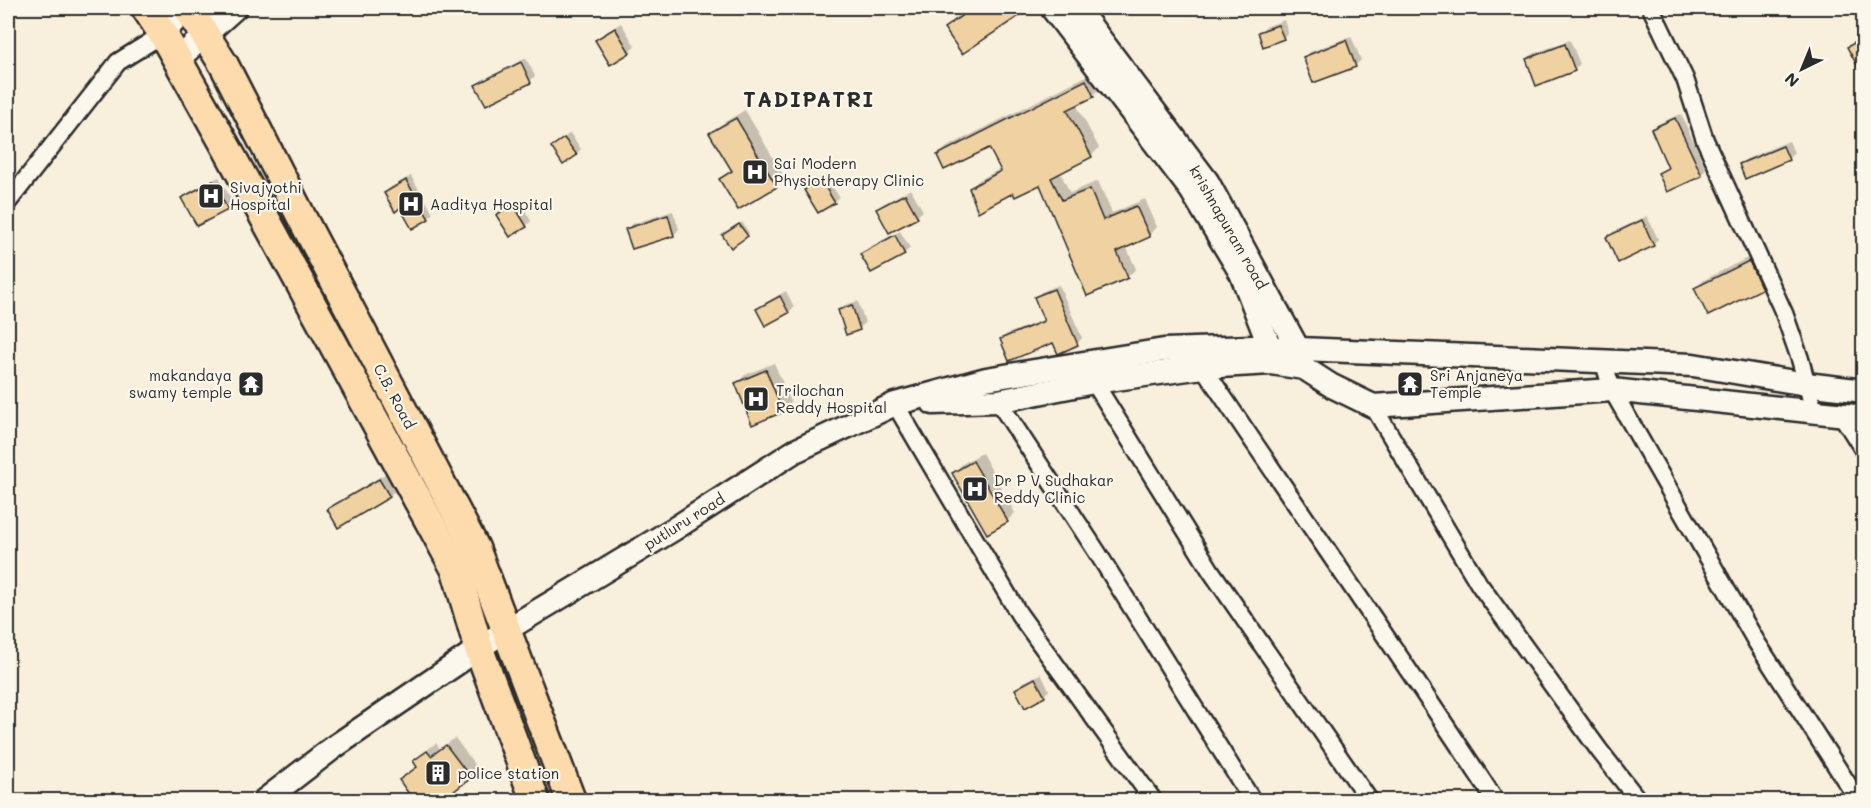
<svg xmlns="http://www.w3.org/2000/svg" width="1871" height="808" font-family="Mali,sans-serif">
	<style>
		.shadow { fill: #0003 }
		.building { fill: #f0d1a2; stroke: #2b2b2b; stroke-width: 1.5 }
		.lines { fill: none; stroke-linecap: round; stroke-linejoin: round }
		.street-casing { stroke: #2b2b2b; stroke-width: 21 }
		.secondary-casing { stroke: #2b2b2b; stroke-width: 27 }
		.highway-casing { stroke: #2b2b2b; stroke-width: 33 }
		.street { stroke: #fbf7ec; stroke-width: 16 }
		.secondary { stroke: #fbf7ec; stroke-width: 22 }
		.highway { stroke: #fedbac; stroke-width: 28 }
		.labels { text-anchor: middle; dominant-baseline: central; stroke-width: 4.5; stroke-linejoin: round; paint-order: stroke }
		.poi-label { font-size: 15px; fill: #2b2b2b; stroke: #fbf7ec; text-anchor: start }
		.street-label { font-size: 15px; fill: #2b2b2b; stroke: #fbf7ec }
		.district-label { font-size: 21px; font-weight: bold; letter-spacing: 1.5px; fill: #2b2b2b; stroke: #fbf7ec }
	</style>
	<rect width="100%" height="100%" fill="#f9efdd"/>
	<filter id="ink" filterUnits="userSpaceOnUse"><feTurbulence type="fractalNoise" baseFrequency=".0167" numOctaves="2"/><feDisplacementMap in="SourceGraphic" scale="12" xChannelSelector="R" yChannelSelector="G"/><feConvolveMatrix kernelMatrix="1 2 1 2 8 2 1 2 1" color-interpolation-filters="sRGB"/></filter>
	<g filter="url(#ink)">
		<g class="shadow">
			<polygon points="971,8 1027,8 1023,11 946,28 954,19"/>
			<polygon points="1284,20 1288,33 1283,38 1260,33 1265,27"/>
			<polygon points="621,23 635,46 629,52 610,63 596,40 602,35"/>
			<polygon points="1351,36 1361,60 1356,65 1314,81 1305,57 1310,52"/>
			<polygon points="1864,37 1864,58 1857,62 1849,47"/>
			<polygon points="1570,40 1580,64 1574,69 1537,84 1528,59 1533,54"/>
			<polygon points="526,58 535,76 530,81 477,85 482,80"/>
			<polygon points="1094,72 1101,87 1093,95 1076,104 1099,148 1091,156 1060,172 1070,193 1098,181 1112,213 1145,199 1157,227 1149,236 1126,246 1136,269 1127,277 1041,183 1014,191 971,188 979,180 1002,168 990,146 938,155 947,147"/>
			<polygon points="745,110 785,178 776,186 721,179 732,169 711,134 720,125"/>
			<polygon points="1681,114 1706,169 1701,175 1660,173 1669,166 1652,130 1658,124"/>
			<polygon points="570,133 581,149 576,154 553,147"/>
			<polygon points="1789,141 1794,153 1788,159 1740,165 1746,159"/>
			<polygon points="411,176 433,213 428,218 400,206 385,193 391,187"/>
			<polygon points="826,176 839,197 834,202 806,190"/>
			<polygon points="219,177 233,203 227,209 183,198 189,192"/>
			<polygon points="911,189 923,211 917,216 890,231 878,210 883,204"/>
			<polygon points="519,200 531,221 526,226 497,215"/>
			<polygon points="673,211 679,229 674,235 627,229 632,224"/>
			<polygon points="1647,216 1658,239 1653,244 1607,238 1613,232"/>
			<polygon points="742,222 749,233 747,235 726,233"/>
			<polygon points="900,231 910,248 904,254 872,271 862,254 868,248"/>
			<polygon points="1757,253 1769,279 1761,288 1695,289 1704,280"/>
			<polygon points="1059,285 1082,338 1077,344 1054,341 1001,339 1007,334 1045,319 1036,298 1041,292"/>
			<polygon points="786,291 794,307 789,312 758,309 763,304"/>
			<polygon points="858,301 865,323 859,329 839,310 845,305"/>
			<polygon points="774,363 791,402 782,411 737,383 745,375"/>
			<polygon points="982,453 1015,513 1007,521 954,473 962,464"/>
			<polygon points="385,474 395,491 389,496 329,510 334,504"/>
			<polygon points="1041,674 1049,690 1044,696 1017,689 1022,683"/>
			<polygon points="455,738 478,769 470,777 401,780 418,765 415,761 423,753 436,743 440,749"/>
			<polygon points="387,791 396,800 377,800"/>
		</g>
		<g class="building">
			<polygon points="973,8 1031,8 962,54 944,28"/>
			<polygon points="1278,25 1284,39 1263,47 1258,32"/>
			<polygon points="615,28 630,53 610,65 595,40"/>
			<polygon points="1863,38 1863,76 1847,47"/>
			<polygon points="1346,40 1356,67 1313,83 1303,57"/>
			<polygon points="1565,44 1575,71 1536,86 1526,59"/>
			<polygon points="521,62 531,83 486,105 475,85"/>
			<polygon points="1086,80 1094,97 1067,110 1092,157 1051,178 1062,200 1090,189 1103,220 1136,206 1150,237 1117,252 1128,278 1087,296 1040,185 1015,197 1013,193 978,212 969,188 1001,171 989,148 944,170 937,155"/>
			<polygon points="736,118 777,187 738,210 719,179 732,171 709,133"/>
			<polygon points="1675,118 1702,176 1667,192 1658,173 1668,168 1651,129"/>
			<polygon points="564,138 577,155 563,165 551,147"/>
			<polygon points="1783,146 1789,160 1745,179 1739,164"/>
			<polygon points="406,180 429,219 412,229 400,208 395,212 384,193"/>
			<polygon points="821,180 835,203 818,213 804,190"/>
			<polygon points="213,181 228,210 197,226 181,198"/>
			<polygon points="905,194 918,218 889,233 876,209"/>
			<polygon points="513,204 527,227 510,237 496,215"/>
			<polygon points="668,215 674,236 632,249 625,229"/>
			<polygon points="1642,220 1654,246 1618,263 1606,237"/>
			<polygon points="739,224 748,236 731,248 722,235"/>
			<polygon points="895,235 905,255 871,273 860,254"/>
			<polygon points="1749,261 1762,289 1708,316 1694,288"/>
			<polygon points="1054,289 1078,345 1058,354 1053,343 1009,361 1000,339 1044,321 1034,297"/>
			<polygon points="780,296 789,313 765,326 756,309"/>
			<polygon points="852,305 860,330 846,335 838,310"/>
			<polygon points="766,370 783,412 752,425 735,383"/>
			<polygon points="973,461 1008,522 987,534 952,473"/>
			<polygon points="379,479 390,497 338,528 327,509"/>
			<polygon points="1035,678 1045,697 1025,708 1015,689"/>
			<polygon points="446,745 471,778 441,801 414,801 399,780 417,767 413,761 427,751 431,756"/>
		</g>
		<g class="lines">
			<defs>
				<g id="street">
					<polyline points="1651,8 1685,79 1705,140 1784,313 1800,359 1814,411"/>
					<polyline points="8,202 118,62 163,34"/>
					<polyline points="1603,360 1612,390 1757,643 1858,800"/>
					<path d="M1203,367c97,145 197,288 292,433"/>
					<polyline points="1094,382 1211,571 1369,800"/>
					<polyline points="998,401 1097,552 1252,800"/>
					<polyline points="895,404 1019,614 1153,800"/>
					<polyline points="1373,406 1479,584 1599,750 1638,800"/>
					<polyline points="1841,414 1864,451"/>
				</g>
				<g id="secondary">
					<polyline points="1052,8 1191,190 1241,273 1270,348 1270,361"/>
					<polyline points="1077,8 1207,181 1298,349 1301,359"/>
					<polyline points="163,34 186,8"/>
					<polyline points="177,60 235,8"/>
					<polyline points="933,403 998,401 1094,382 1203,367 1271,363 1304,368 1332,386 1373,406 1612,390 1864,417"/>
					<polyline points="265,800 334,747 506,630 674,529 795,451 895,404 986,379 1164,350 1253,347 1693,365 1806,384 1864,391"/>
				</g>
				<g id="highway">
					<polyline points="146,8 163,34 229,152 456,570 479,649 535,800"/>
					<polyline points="188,8 224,65 303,220 475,548 571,800"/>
				</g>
			</defs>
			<use href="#street" class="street-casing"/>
			<use href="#secondary" class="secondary-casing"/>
			<use href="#highway" class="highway-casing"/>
			<use href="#street" class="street"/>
			<use href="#secondary" class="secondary"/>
			<use href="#highway" class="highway"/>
		</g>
	</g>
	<defs>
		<symbol id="hospital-square" viewBox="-11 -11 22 22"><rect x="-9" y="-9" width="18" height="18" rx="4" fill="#2b2b2b" stroke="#fbf7ec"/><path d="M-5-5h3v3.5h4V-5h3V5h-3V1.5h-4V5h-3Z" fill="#fff"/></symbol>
		<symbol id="temple-square" viewBox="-11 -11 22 22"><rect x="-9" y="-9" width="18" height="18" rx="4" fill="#2b2b2b" stroke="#fbf7ec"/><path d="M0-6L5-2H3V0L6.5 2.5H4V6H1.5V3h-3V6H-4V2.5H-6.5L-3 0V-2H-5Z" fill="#fff"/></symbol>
		<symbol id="building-square" viewBox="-11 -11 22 22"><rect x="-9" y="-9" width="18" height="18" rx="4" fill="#2b2b2b" stroke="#fbf7ec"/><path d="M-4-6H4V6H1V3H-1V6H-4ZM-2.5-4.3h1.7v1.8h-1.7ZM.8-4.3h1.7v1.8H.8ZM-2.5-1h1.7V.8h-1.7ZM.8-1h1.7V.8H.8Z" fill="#fff"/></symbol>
	</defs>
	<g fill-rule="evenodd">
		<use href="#hospital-square" x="740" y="157" width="30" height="30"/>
		<use href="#hospital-square" x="196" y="181" width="30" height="30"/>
		<use href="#hospital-square" x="396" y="189" width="30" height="30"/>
		<use href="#temple-square" x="236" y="369" width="30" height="30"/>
		<use href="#temple-square" x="1395" y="369" width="30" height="30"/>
		<use href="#hospital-square" x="741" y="384" width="30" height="30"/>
		<use href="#hospital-square" x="960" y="474" width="30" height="30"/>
		<use href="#building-square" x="423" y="758" width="30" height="30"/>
	</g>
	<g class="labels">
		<g class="poi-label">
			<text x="774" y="163">Sai Modern<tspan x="774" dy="17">Physiotherapy Clinic</tspan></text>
			<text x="230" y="187">Sivajyothi<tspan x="230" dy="17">Hospital</tspan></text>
			<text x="430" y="204">Aaditya Hospital</text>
			<text x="232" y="375" text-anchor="end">makandaya<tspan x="232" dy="17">swamy temple</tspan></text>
			<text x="1430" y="375">Sri Anjaneya<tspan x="1430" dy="17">Temple</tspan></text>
			<text x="776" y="390">Trilochan<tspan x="776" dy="17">Reddy Hospital</tspan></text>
			<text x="994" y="480">Dr P V Sudhakar<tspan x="994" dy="17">Reddy Clinic</tspan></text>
			<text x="458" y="773">police station</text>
		</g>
		<g class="street-label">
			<text transform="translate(1229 227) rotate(60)">krishnapuram road</text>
			<text transform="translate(395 396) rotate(62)">C.B. Road</text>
			<text transform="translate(684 521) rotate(-32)">putluru road</text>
		</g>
		<g class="district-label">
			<text x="809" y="98">TADIPATRI</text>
		</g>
	</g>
	<rect width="1871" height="808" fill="none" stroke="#fbf7ec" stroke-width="30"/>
	<rect x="15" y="15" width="1841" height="778" fill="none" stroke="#2b2b2b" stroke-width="2" filter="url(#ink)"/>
	<g transform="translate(1802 69) rotate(223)" stroke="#fbf7ec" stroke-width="4.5" paint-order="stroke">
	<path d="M0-4.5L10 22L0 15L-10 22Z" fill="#2b2b2b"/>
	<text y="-9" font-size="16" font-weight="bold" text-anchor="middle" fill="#2b2b2b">N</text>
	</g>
</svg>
